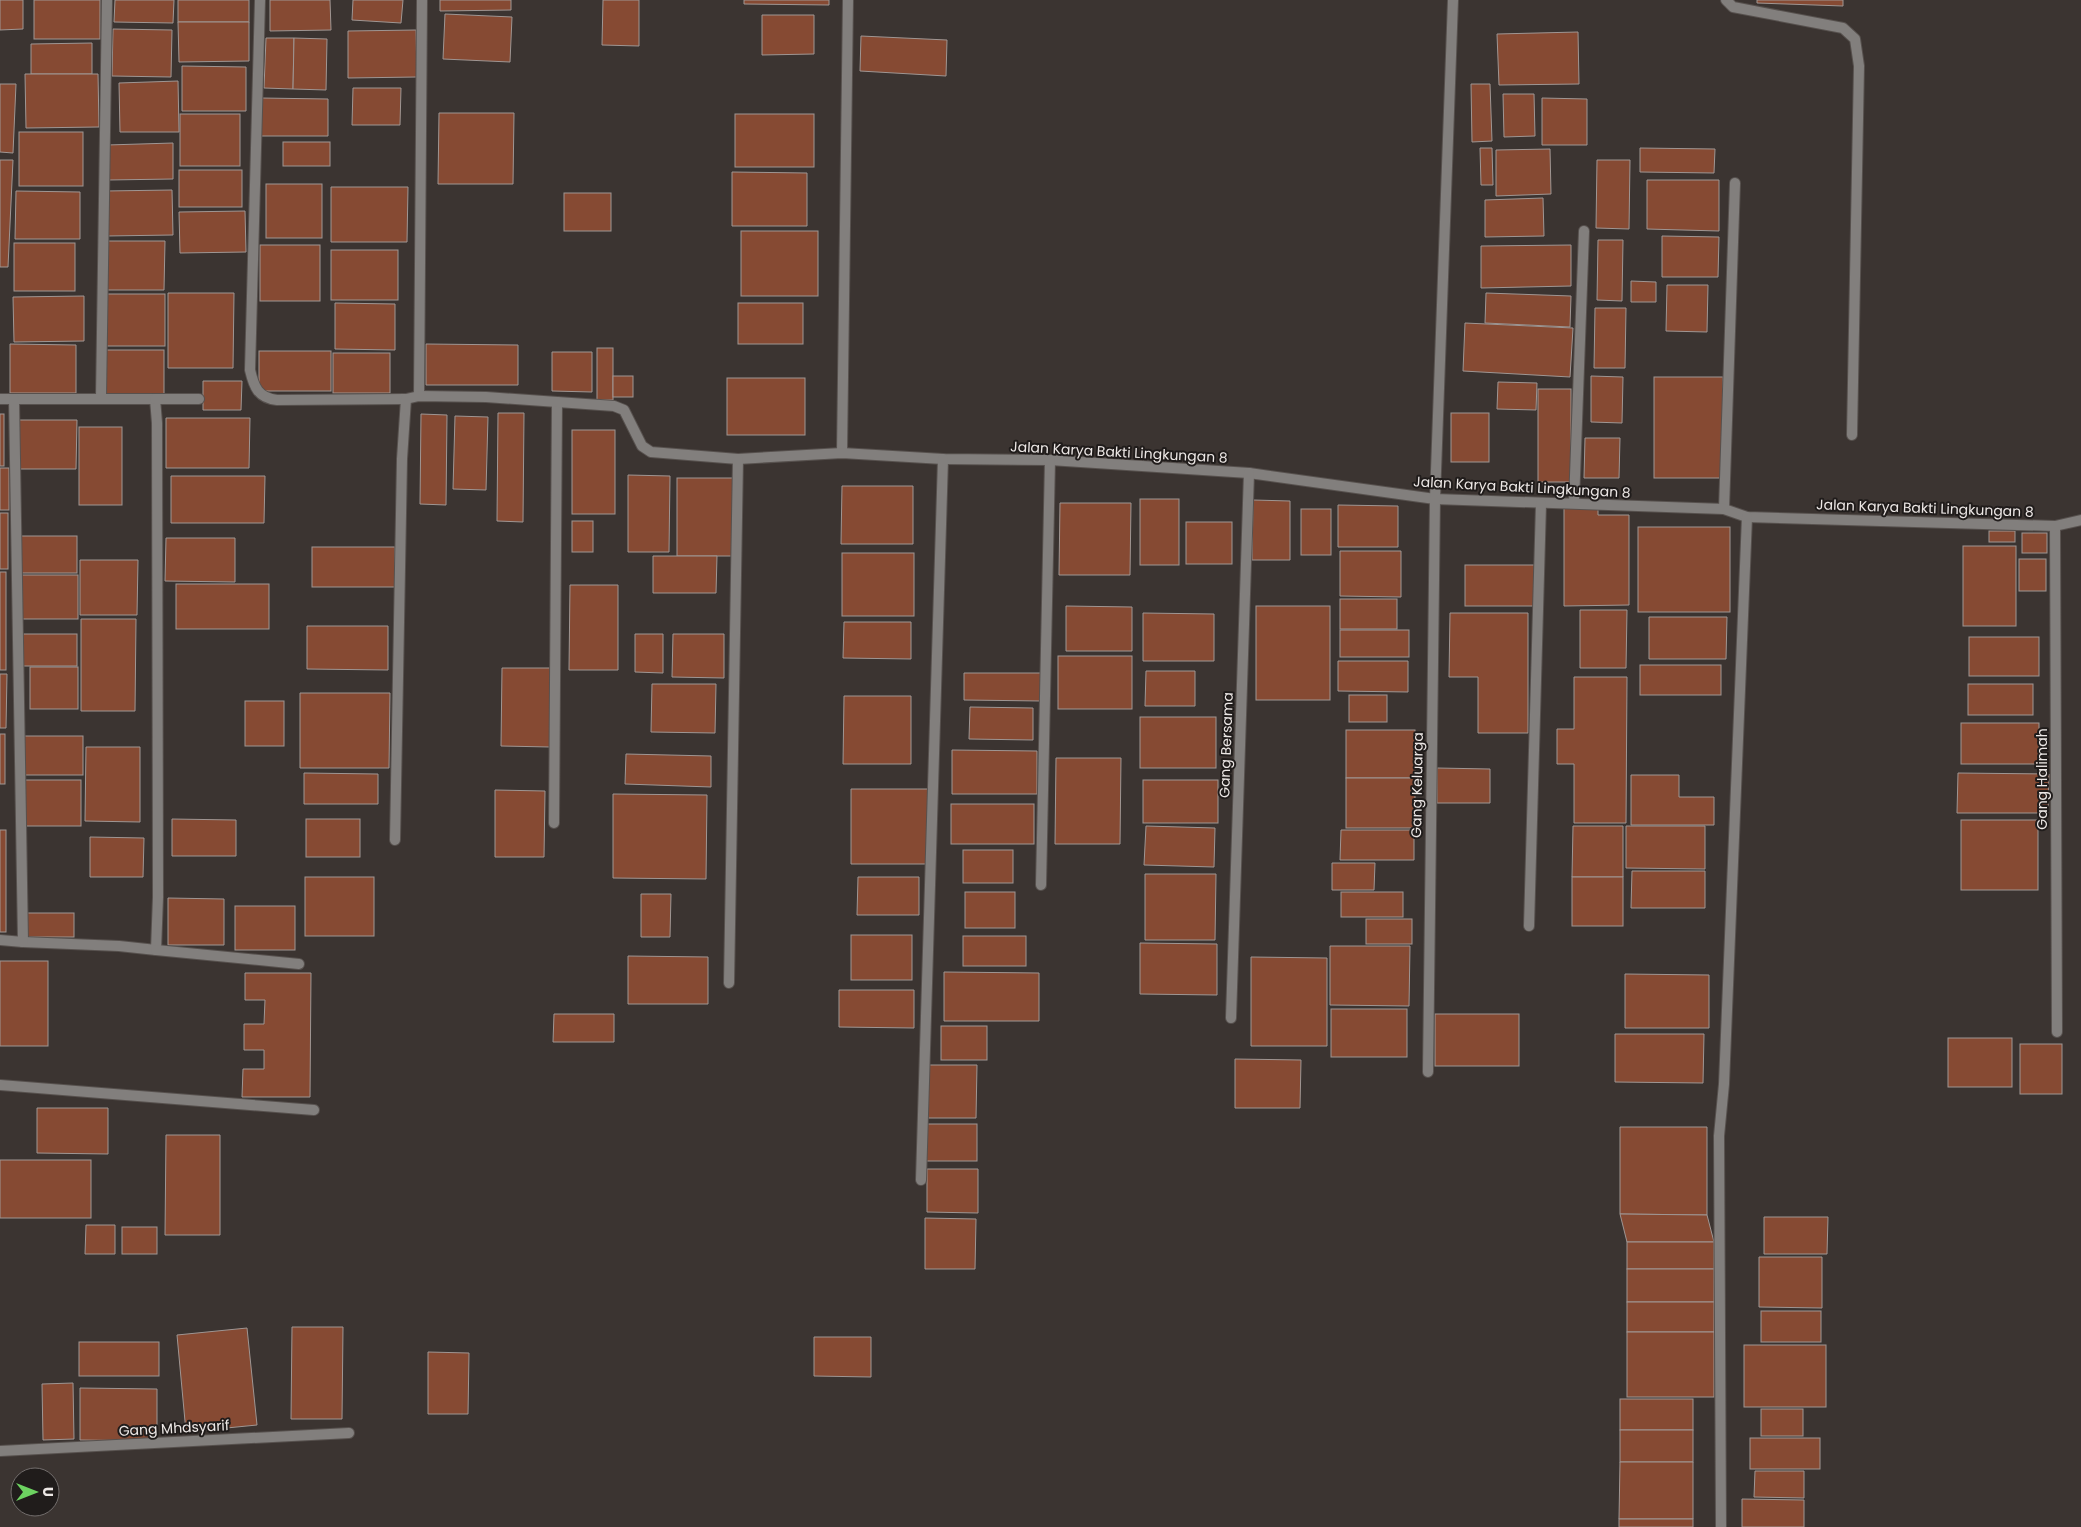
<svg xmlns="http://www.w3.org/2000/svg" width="2081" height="1527" font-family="Poppins,sans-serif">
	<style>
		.building { fill: #864a33; stroke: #9f9693 }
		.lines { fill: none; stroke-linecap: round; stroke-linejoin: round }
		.service-casing { stroke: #57514e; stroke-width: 12 }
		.minor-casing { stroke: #57514e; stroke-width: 12 }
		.service { stroke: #827f7d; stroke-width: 10 }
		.minor { stroke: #827f7d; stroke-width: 10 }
		.labels { text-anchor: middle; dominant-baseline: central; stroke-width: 4; stroke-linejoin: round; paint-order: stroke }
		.street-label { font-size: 14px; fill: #ece7e5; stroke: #201c1b }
	</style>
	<rect width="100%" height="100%" fill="#3b3431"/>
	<g class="building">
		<polygon points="0,0 23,0 23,29 0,30"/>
		<rect x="34" y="0" width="66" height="39"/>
		<polygon points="115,0 174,0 173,23 114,22"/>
		<rect x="178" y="0" width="71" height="22"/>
		<polygon points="270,0 330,0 331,30 270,31"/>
		<polygon points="353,0 403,0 401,23 352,20"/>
		<polygon points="440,0 511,0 511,10 440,11"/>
		<polygon points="603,0 639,0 639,46 602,45"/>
		<polygon points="744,0 829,0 829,5 744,4"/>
		<polygon points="1757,0 1843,0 1843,6 1757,3"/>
		<polygon points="445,14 512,17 510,62 443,59"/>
		<polygon points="762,15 814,15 814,54 762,55"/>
		<polygon points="178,22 249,22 249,61 179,62"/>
		<polygon points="113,29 172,30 171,77 112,76"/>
		<polygon points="416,30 417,77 348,78 348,31"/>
		<polygon points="1578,32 1579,84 1499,85 1497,34"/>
		<polygon points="861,36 947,40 946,76 860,71"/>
		<polygon points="266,38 294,38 293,89 264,88"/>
		<polygon points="294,38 327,39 326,90 293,89"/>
		<polygon points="92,43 92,74 31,74 31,44"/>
		<polygon points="182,66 246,67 246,111 182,111"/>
		<polygon points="25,74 98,74 99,127 26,128"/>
		<polygon points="178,81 179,132 120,132 119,83"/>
		<polygon points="0,84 16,84 13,153 0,152"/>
		<polygon points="1471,84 1490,84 1492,141 1472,142"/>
		<polygon points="353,88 401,88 400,125 352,125"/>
		<polygon points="1503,94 1534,94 1535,136 1504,137"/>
		<polygon points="261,98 328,99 328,136 261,136"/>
		<polygon points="1542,98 1587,99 1587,145 1542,145"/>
		<polygon points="439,113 514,113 513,184 438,184"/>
		<rect x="180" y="114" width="60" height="52"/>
		<rect x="735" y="114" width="79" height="53"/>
		<rect x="19" y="132" width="64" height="54"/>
		<rect x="283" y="142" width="47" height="24"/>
		<polygon points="173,143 173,179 108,180 107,145"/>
		<polygon points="1480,148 1492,148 1493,185 1481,185"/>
		<polygon points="1640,148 1715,149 1714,173 1640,172"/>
		<polygon points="1550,149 1551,194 1496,196 1496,150"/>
		<polygon points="0,160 13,160 8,267 0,267"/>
		<polygon points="1597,160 1630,160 1629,229 1596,228"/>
		<rect x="179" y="170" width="63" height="37"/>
		<polygon points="732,172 807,173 807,226 732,226"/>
		<polygon points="1647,180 1719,180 1719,231 1647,229"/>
		<rect x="266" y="184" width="56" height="54"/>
		<polygon points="331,187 408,187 407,242 331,242"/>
		<polygon points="172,190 173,235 106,236 105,191"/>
		<polygon points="16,191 80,192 80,239 15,239"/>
		<rect x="564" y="193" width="47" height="38"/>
		<polygon points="1543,198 1544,236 1485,237 1485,200"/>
		<polygon points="245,211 246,252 180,253 179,212"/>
		<rect x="741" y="231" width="77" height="65"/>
		<polygon points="1662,236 1719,237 1718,277 1662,277"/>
		<polygon points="1598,240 1623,240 1622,301 1597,300"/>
		<polygon points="106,241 165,241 164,290 106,290"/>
		<rect x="14" y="243" width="61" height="48"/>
		<rect x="260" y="245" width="60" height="56"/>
		<polygon points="1571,245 1571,286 1481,288 1481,246"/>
		<rect x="331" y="250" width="67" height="50"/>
		<polygon points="1631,281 1656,282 1656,302 1631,302"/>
		<polygon points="1667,285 1708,285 1707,332 1666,331"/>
		<polygon points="168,293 234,293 233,368 168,368"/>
		<polygon points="1486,293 1571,296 1570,327 1485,323"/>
		<rect x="105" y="294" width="60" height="52"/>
		<polygon points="84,296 84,341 14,342 13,297"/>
		<polygon points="335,303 395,304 395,350 335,349"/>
		<rect x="738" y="303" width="65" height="41"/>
		<polygon points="1595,308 1626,308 1625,368 1594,368"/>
		<polygon points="1465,323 1573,328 1570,377 1463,371"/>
		<polygon points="10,344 76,345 76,393 10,393"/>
		<polygon points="426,344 518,345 518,385 426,385"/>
		<rect x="597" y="348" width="16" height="52"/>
		<rect x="105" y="350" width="59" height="44"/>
		<rect x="259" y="351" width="72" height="40"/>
		<polygon points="552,352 592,352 592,392 552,391"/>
		<rect x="333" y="353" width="57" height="40"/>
		<rect x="613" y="376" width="20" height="21"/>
		<polygon points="1591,376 1623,377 1622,423 1591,422"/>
		<rect x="1654" y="377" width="69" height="101"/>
		<rect x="727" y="378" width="78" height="57"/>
		<polygon points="203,381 242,381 241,410 203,410"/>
		<polygon points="1498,382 1537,383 1536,410 1497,409"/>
		<rect x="1538" y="389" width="33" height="93"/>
		<polygon points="498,413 524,413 523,522 497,521"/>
		<rect x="1451" y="413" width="38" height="49"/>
		<rect x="0" y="414" width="4" height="52"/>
		<polygon points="421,414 447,415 446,505 420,504"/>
		<polygon points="455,416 488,417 486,490 453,489"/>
		<polygon points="166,418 250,418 249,468 166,468"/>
		<polygon points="19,420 77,420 76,469 19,469"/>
		<rect x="79" y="427" width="43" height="78"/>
		<rect x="572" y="430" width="43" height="84"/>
		<polygon points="1585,438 1620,438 1619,478 1584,478"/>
		<rect x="0" y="468" width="9" height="42"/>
		<polygon points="628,475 670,476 669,552 628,552"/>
		<polygon points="171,476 265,476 264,523 171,523"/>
		<rect x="677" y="478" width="57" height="78"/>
		<polygon points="842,486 913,486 913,544 841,544"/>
		<rect x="1140" y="499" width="39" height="66"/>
		<polygon points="1253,500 1290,501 1290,560 1252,560"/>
		<polygon points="1060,503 1131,503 1130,575 1059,575"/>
		<polygon points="1338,505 1398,506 1398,547 1338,547"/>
		<polygon points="1564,507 1598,508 1598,515 1629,515 1629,605 1564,606"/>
		<rect x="1301" y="509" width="30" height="46"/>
		<rect x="0" y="513" width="8" height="56"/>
		<rect x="572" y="521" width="21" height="31"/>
		<rect x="1186" y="522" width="46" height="42"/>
		<rect x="1638" y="527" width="92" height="85"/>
		<rect x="1989" y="531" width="26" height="11"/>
		<rect x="2022" y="533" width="25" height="20"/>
		<rect x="20" y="536" width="57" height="37"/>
		<polygon points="166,538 235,538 235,582 165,581"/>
		<rect x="1963" y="546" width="53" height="80"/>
		<rect x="312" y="547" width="83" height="40"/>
		<polygon points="1340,551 1401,551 1401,597 1340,596"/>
		<rect x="842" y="553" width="72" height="63"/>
		<polygon points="653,556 717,556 716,593 653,593"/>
		<rect x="2019" y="559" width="27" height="32"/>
		<polygon points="80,560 138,560 137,615 80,615"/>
		<rect x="1465" y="565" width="70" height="41"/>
		<rect x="0" y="572" width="6" height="98"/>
		<rect x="20" y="575" width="58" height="44"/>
		<rect x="176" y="584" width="93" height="45"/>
		<polygon points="570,585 618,585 618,670 569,670"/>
		<rect x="1340" y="599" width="57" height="30"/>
		<polygon points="1066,606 1132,607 1132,651 1066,651"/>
		<rect x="1256" y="606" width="74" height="94"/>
		<polygon points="1580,610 1627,610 1626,668 1580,668"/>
		<polygon points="1143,613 1214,614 1214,661 1143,661"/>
		<polygon points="1450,613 1528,613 1528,733 1478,733 1478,677 1449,677"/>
		<polygon points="1649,617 1727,617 1726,659 1649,659"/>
		<polygon points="81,619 136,619 135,711 81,711"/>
		<polygon points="844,622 911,622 911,659 843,658"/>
		<polygon points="307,626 388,626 388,670 307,669"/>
		<rect x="1340" y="630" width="69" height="27"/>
		<rect x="23" y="634" width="54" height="32"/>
		<polygon points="635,634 663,634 663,673 635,672"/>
		<polygon points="673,634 724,634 724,678 672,677"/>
		<rect x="1969" y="637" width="70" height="39"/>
		<rect x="1058" y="656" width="74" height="53"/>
		<polygon points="1338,661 1408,661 1408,692 1338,691"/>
		<rect x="1640" y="665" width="81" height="30"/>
		<rect x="30" y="667" width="48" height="42"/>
		<polygon points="502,668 551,668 550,747 501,746"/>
		<polygon points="1146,671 1195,671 1195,706 1145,706"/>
		<polygon points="964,673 1041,673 1041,701 964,700"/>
		<polygon points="0,674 7,674 6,728 0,728"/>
		<polygon points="1574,677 1627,677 1626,823 1574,823 1574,764 1557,764 1557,729 1574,729"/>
		<polygon points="652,684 716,684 715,733 651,732"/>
		<rect x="1968" y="684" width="65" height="31"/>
		<polygon points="300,693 390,693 389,768 300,768"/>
		<rect x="1349" y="695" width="38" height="27"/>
		<polygon points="844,696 911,696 911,764 843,764"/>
		<rect x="245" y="701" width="39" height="45"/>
		<polygon points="970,707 1033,708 1033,740 969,739"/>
		<rect x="1140" y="717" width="76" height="51"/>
		<rect x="1961" y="723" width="78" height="41"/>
		<rect x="1346" y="730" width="69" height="48"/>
		<rect x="0" y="734" width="5" height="50"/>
		<rect x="24" y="736" width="59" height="39"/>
		<polygon points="86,747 140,747 140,822 85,821"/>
		<polygon points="952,750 1037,751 1037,794 952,794"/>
		<polygon points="626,754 711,756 711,787 625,784"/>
		<polygon points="1056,758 1121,758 1120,844 1055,844"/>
		<polygon points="1437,768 1490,769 1490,803 1437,803"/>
		<polygon points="304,773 378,774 378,804 304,804"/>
		<polygon points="1958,773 2049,774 2048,813 1957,813"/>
		<polygon points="1631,775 1679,775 1679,797 1714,797 1714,825 1631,825"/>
		<rect x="1346" y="778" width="69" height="50"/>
		<rect x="24" y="780" width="57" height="46"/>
		<rect x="1143" y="780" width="75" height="43"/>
		<polygon points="851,789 930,789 929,864 851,864"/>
		<polygon points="495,790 545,791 544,857 495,857"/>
		<polygon points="613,794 707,795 706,879 613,878"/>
		<rect x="951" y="804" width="83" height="40"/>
		<polygon points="172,819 236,820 236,856 172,856"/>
		<rect x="306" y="819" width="54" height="38"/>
		<rect x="1961" y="820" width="77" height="70"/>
		<polygon points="1146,826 1215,828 1214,867 1144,865"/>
		<polygon points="1573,826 1623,826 1623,877 1572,877"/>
		<polygon points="1626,826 1705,826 1705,869 1626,868"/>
		<rect x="0" y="830" width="6" height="102"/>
		<polygon points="1341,830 1414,830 1414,860 1340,860"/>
		<polygon points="90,837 144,838 143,877 90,877"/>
		<rect x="963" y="850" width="50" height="33"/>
		<polygon points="1332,863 1375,863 1374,890 1332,890"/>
		<polygon points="1632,871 1705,871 1705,908 1631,908"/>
		<polygon points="1145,874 1216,874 1215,940 1145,940"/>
		<rect x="305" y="877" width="69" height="59"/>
		<polygon points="858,877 919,877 919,915 857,915"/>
		<rect x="1572" y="877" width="51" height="49"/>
		<rect x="965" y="892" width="50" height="36"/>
		<rect x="1341" y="892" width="62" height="25"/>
		<polygon points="641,894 671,894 670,937 641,937"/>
		<polygon points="168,898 224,899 224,945 168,945"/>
		<rect x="235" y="906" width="60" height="44"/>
		<rect x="27" y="913" width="47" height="24"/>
		<rect x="1366" y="919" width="46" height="25"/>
		<rect x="851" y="935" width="61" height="45"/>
		<rect x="963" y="936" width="63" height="30"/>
		<polygon points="1140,943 1217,944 1217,995 1140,994"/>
		<polygon points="1330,946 1410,946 1409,1006 1330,1005"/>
		<polygon points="628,956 708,957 708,1004 628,1004"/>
		<polygon points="1251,957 1327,958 1327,1046 1251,1046"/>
		<rect x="0" y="961" width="48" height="85"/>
		<polygon points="944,972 1039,973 1039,1021 944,1021"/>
		<polygon points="245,973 311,973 310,1097 242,1097 243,1069 264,1069 264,1050 244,1050 244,1024 264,1024 265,1000 245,1000"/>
		<polygon points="1625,974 1709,975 1709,1028 1625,1028"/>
		<polygon points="839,990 914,990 914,1028 839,1027"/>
		<rect x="1331" y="1009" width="76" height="48"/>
		<polygon points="554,1014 614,1014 614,1042 553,1042"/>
		<rect x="1435" y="1014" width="84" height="52"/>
		<rect x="941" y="1026" width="46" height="34"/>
		<polygon points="1615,1034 1704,1034 1703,1083 1615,1082"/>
		<rect x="1948" y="1038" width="64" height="49"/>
		<rect x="2020" y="1044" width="42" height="50"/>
		<polygon points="1235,1059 1301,1060 1300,1108 1235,1108"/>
		<polygon points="928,1065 977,1065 976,1118 928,1118"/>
		<polygon points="37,1108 108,1108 108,1154 37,1153"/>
		<rect x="925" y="1124" width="52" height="37"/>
		<polygon points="1620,1127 1707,1127 1707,1215 1620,1214"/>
		<polygon points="166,1135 220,1135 220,1235 165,1235"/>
		<rect x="0" y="1160" width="91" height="58"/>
		<polygon points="927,1169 978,1169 978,1213 927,1212"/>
		<polygon points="1620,1214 1707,1215 1714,1242 1627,1242"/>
		<polygon points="1764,1217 1828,1217 1827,1254 1764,1254"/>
		<polygon points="925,1218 976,1219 975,1269 925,1269"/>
		<polygon points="86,1225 115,1225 115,1254 85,1254"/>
		<rect x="122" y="1227" width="35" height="27"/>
		<rect x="1627" y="1242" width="87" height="27"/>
		<polygon points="1759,1257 1822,1257 1822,1308 1759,1307"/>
		<rect x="1627" y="1269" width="87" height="33"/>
		<rect x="1627" y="1302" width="87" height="30"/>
		<rect x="1761" y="1311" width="60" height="31"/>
		<polygon points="292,1327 343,1327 342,1419 291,1419"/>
		<polygon points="247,1328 257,1425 186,1432 177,1335"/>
		<rect x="1627" y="1332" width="87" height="65"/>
		<polygon points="814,1337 871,1337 871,1377 814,1376"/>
		<rect x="79" y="1342" width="80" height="34"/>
		<rect x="1744" y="1345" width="82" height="62"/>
		<polygon points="428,1352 469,1353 468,1414 428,1414"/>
		<polygon points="73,1383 74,1439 43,1440 42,1384"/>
		<polygon points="80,1388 157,1389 157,1441 80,1440"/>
		<rect x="1620" y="1399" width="73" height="31"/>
		<rect x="1761" y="1409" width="42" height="27"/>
		<rect x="1620" y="1430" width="73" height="32"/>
		<rect x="1750" y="1438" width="70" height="31"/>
		<polygon points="1620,1462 1693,1462 1693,1519 1619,1519"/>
		<polygon points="1755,1471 1804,1471 1804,1498 1754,1497"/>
		<polygon points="1742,1499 1804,1500 1804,1527 1742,1527"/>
		<rect x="1619" y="1519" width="74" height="8"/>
	</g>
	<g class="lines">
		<defs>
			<polyline id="service" points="1726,0 1733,7 1843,28 1855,39 1859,66 1852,435"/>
			<g id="minor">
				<path d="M260,0l-10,370c4,17 8,28 27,30l129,-1"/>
				<polyline points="419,396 422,0"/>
				<polyline points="101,398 107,0"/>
				<polyline points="0,399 155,399 157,423 158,897 156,950 119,946 23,942"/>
				<polyline points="155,399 199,399"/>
				<polyline points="842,453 848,0"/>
				<polyline points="1574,503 1584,231"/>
				<polyline points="1724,509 1735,183"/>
				<polyline points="2055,526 2057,1032"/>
				<polyline points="554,823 557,402"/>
				<polyline points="395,840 402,459 406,399 419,396 486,397 614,406 624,410 642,446 651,452 738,459 842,453 943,459 1050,460 1249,473 1435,499 1724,509 1747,517 2055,526 2081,520"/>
				<polyline points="1041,885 1050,460"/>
				<polyline points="1529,926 1541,504"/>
				<polyline points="0,940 23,942 14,399"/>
				<polyline points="156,950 299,964"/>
				<polyline points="729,983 738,459"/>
				<polyline points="1231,1018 1249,473"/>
				<polyline points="1428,1072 1435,499 1453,0"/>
				<polyline points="0,1085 314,1110"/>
				<polyline points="921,1180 943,459"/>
				<polyline points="0,1451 349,1433"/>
				<polyline points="1721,1527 1719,1136 1724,1084 1747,517"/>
			</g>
		</defs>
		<use href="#service" class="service-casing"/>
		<use href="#minor" class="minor-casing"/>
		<use href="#service" class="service"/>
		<use href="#minor" class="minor"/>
	</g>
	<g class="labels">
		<g class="street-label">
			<text transform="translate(1119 452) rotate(3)">Jalan Karya Bakti Lingkungan 8</text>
			<text transform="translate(1522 487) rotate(3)">Jalan Karya Bakti Lingkungan 8</text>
			<text transform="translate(1925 508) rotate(2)">Jalan Karya Bakti Lingkungan 8</text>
			<text transform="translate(1226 745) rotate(-88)">Gang Bersama</text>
			<text transform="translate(2042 779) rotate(-90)">Gang Halimah</text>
			<text transform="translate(1417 785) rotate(-89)">Gang Keluarga</text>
			<text transform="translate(174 1428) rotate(-3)">Gang Mhdsyarif</text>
		</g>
	</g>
	<g transform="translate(35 1492) rotate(90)"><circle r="24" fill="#201c1b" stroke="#726d6c"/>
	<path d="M0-4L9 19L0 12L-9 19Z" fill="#6dd361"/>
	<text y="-8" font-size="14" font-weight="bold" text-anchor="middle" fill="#ece7e5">U</text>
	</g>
</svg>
